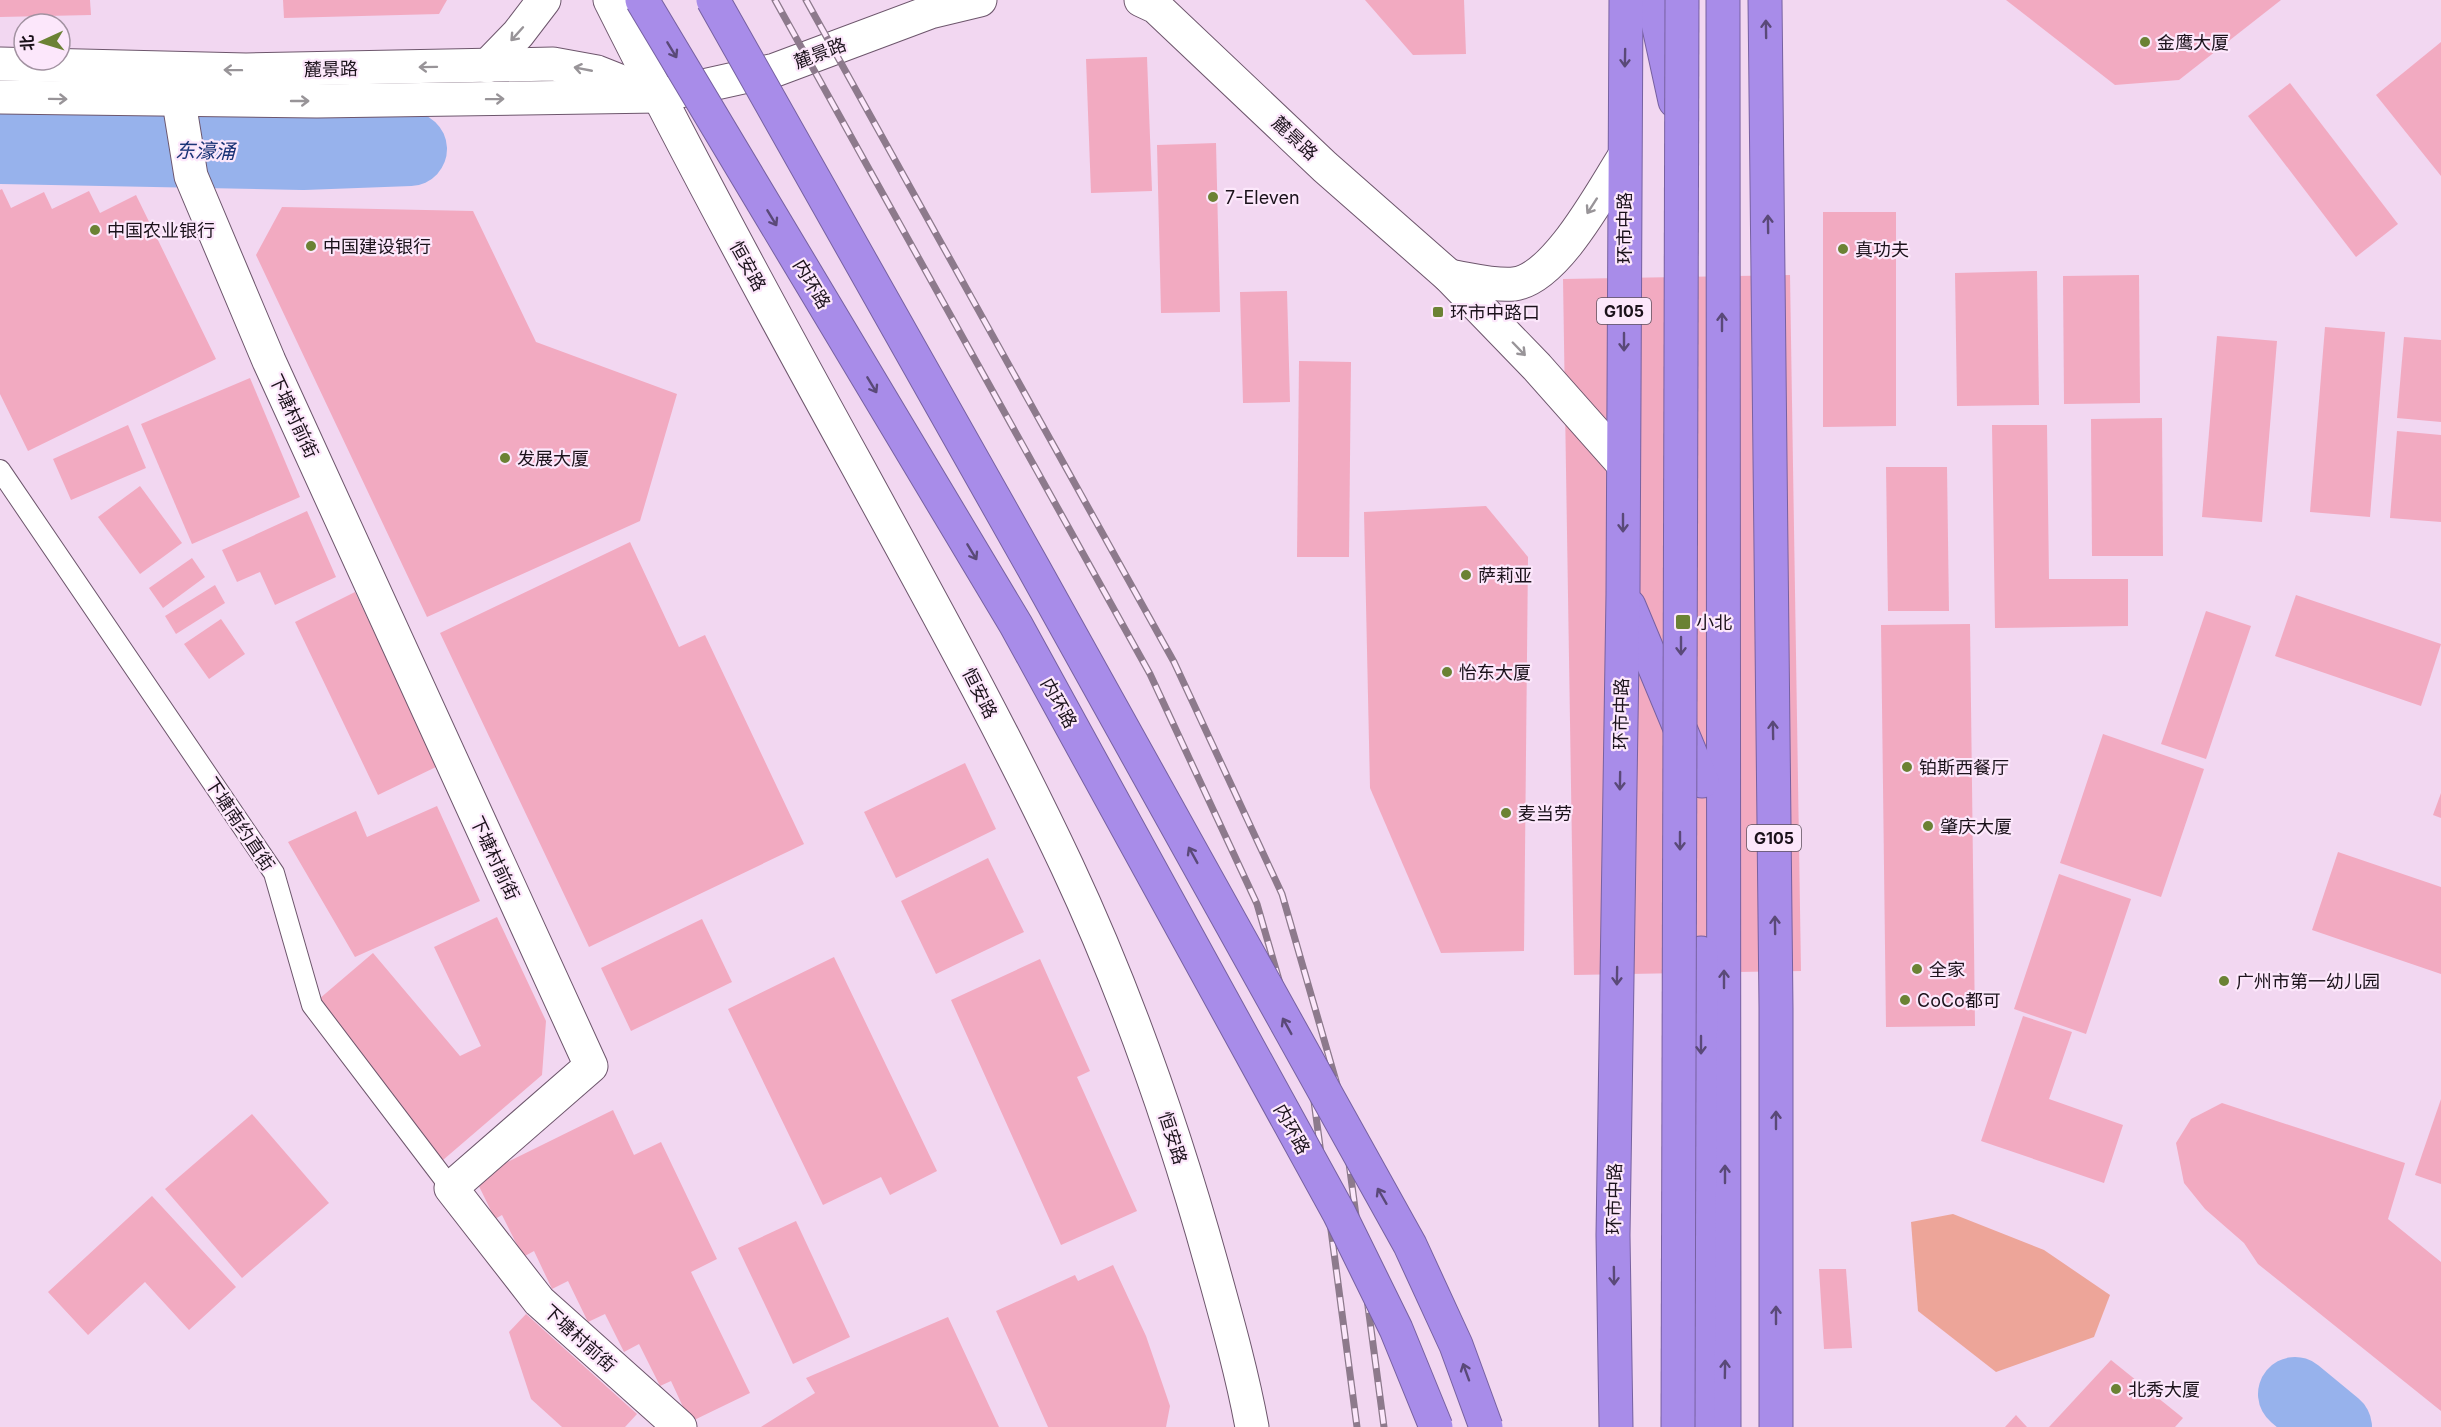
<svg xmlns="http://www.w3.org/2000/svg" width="2441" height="1427" font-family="Inter,'Noto Sans SC',sans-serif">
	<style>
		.green { fill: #eda599 }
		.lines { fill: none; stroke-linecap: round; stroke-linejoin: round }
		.river { stroke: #97b2ec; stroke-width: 74 }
		.building { fill: #f2aac1 }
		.lane-casing { stroke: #6d566c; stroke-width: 22 }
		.street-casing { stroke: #6d566c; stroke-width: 35 }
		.secondary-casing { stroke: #6d566c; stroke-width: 35 }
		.highway-casing { stroke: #7761a1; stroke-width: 35 }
		.lane { stroke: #fff; stroke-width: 20 }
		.street { stroke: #fff; stroke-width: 33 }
		.secondary { stroke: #fff; stroke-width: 33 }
		.highway { stroke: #a88ce9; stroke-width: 33 }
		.rail-casing { stroke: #8d7a8c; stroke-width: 7 }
		.rail { stroke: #fce7fb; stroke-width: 4.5; stroke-dasharray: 14; stroke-linecap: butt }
		.highway-bridge-casing { stroke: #7761a1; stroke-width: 35; stroke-linecap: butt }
		.highway-bridge { stroke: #a88ce9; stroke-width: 33 }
		.oneway { stroke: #5a4978 }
		.oneway2 { stroke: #989498 }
		.poi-dot { fill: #6b8234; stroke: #fce7fb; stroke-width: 2 }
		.labels { text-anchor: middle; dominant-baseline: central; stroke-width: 4.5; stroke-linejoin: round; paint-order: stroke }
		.shield { fill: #fce7fb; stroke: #5e525e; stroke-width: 1.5 }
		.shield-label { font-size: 16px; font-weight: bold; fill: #1b121b }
		.poi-label { font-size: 18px; fill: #1b121b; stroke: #fce7fb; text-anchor: start }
		.street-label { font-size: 18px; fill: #1b121b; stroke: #fce7fb }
		.water-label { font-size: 20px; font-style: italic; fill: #1a3376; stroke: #fce7fb }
	</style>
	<rect width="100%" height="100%" fill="#f2d7f1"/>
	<polygon class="green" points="1953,1214 2044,1250 2110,1295 2094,1337 1996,1372 1918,1311 1911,1222"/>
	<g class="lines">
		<g class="river">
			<polyline points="0,147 303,153 410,149"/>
			<polyline points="2295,1394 2335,1427"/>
		</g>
	</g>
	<g class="building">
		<polygon points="0,0 90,0 91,15 0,17"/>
		<polygon points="283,0 447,0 439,14 284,18"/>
		<polygon points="1365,0 1464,0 1466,54 1413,55"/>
		<polygon points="2006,0 2281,0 2179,80 2115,85"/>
		<polygon points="2441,42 2441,176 2376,95"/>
		<polygon points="1147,57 1152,191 1091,193 1086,59"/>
		<polygon points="2290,83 2398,224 2356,257 2248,116"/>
		<polygon points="1216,143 1220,312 1161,313 1157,145"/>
		<polygon points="2,189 11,208 44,192 52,209 89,191 100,213 136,195 216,359 28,451 0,394 0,190"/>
		<polygon points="282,207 473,211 536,342 677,394 640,521 427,617 256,255"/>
		<polygon points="1823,212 1896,212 1896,426 1823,427"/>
		<polygon points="2037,271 2039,405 1957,406 1955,273"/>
		<polygon points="1790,275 1801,971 1574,975 1563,279"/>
		<polygon points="2139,275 2140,403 2064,404 2063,276"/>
		<polygon points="1287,291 1290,402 1243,403 1240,292"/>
		<polygon points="2325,327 2385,332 2370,517 2310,512"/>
		<polygon points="2217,336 2277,341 2262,522 2202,517"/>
		<polygon points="2404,337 2441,340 2441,422 2397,418"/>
		<polygon points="1299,361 1351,362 1349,557 1297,557"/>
		<polygon points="250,378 300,497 192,544 141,424"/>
		<polygon points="2162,418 2163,556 2092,556 2091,419"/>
		<polygon points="128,425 146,468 71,500 53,459"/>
		<polygon points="1992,425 2047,425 2049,579 2128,579 2128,626 1995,628"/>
		<polygon points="2397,431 2441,435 2441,522 2390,518"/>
		<polygon points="1886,467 1947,467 1949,611 1888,611"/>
		<polygon points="140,486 182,543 140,574 98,517"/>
		<polygon points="1486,506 1528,557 1524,951 1441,953 1370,788 1364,512"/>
		<polygon points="307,511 336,577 275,605 260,572 237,582 222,550"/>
		<polygon points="630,542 679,647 705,635 804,844 589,947 440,633"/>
		<polygon points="192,558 205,577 163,608 149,588"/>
		<polygon points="215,585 225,603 176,634 165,616"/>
		<polygon points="355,592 438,766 378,795 295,622"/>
		<polygon points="2296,595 2441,644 2421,706 2275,656"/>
		<polygon points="2206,611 2251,626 2206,759 2161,744"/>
		<polygon points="221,619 245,654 209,679 184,644"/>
		<polygon points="1970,624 1975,1026 1886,1027 1881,625"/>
		<polygon points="2103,734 2204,769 2161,897 2060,863"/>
		<polygon points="965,763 996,829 896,878 864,812"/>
		<polygon points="2441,793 2441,818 2433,815"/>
		<polygon points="437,806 480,901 355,957 288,842 356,811 367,837"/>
		<polygon points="2338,852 2441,887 2441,974 2312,930"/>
		<polygon points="988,858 1024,932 936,974 901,901"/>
		<polygon points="2059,874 2131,899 2086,1034 2014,1009"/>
		<polygon points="497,917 546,1021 542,1075 443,1160 312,1005 373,953 460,1056 481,1046 434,947"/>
		<polygon points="702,919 732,982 631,1031 601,968"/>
		<polygon points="834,957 937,1171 890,1195 881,1177 823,1205 728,1009"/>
		<polygon points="1040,959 1090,1071 1077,1077 1137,1211 1061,1245 951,1000"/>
		<polygon points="2023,1016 2072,1032 2049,1099 2123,1125 2104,1183 1981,1141"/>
		<polygon points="2441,1099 2441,1184 2415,1175"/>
		<polygon points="2222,1103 2405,1163 2388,1219 2441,1262 2441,1411 2258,1264 2244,1243 2205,1209 2184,1183 2176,1143 2191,1119"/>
		<polygon points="613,1110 634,1155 661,1142 717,1259 691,1272 750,1393 690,1422 671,1381 660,1386 639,1344 624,1352 605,1314 588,1322 568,1281 552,1289 534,1251 523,1257 502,1215 495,1219 475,1178"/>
		<polygon points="252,1114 329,1203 242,1278 165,1189"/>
		<polygon points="152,1196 236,1287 189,1330 145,1282 88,1335 48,1292"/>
		<polygon points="796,1221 850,1337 793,1364 738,1248"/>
		<polygon points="1113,1265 1146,1336 1170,1406 1166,1427 1048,1427 996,1311 1075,1275 1078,1281"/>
		<polygon points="1819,1269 1846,1269 1852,1348 1824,1349"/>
		<polygon points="526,1314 637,1414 625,1427 562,1427 531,1399 509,1332"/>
		<polygon points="948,1317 999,1427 761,1427 815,1393 806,1378"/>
		<polygon points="2111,1360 2183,1418 2175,1427 2049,1427"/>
		<polygon points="2016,1415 2027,1427 2005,1427"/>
	</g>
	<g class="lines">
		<defs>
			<polyline id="lane" points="0,470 274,873 312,1005 451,1188"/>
			<polyline id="street" points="179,102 191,176 269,361 591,1066 451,1188 539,1301 680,1427"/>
			<g id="secondary">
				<path d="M610,0c79,158 163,313 248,467 72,132 145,263 209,399 60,128 107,263 145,400 15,54 30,107 40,161"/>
				<polyline points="1141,0 1156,7 1325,167 1449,276 1537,367 1623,464"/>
				<polyline points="0,64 246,70 553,64 597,72 645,91"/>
				<polyline points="487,66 518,34 544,0"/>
				<polyline points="0,97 317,101 658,96 775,70 930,12 980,0"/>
				<path d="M1449,276c20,3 45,10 65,8 42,-5 88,-93 110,-127"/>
			</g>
			<g id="highway">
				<polyline points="1653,0 1675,101"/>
				<polyline points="1723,0 1724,1427"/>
				<polyline points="1765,0 1776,1008 1776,1427"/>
				<polyline points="1629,606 1702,781"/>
				<polyline points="1616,1427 1613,1235 1623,594 1626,0"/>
				<polyline points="1698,1427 1701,953"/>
			</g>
		</defs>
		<use href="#lane" class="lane-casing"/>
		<use href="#street" class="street-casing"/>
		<use href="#secondary" class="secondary-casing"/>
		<use href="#highway" class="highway-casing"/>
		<use href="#lane" class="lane"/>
		<use href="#street" class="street"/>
		<use href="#secondary" class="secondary"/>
		<use href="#highway" class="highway"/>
		<defs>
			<g id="rail">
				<polyline points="775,0 1150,674 1257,904 1314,1101 1357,1427"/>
				<polyline points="806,0 1174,662 1282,894 1340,1095 1384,1427"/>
			</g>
		</defs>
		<use href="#rail" class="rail-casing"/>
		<use href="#rail" class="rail"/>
		<defs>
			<g id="highway-bridge">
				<polyline points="642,0 1016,625 1339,1213 1396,1329 1436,1427"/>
				<polyline points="713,0 1033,567 1410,1245 1456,1345 1486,1427"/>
				<polyline points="1678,1427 1682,0"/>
			</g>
		</defs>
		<use href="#highway-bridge" class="highway-bridge-casing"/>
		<use href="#highway-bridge" class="highway-bridge"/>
	</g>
	<defs><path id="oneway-shaft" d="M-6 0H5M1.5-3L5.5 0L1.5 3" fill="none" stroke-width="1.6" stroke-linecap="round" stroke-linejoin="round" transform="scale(1.5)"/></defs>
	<g class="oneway">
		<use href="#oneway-shaft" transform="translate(1766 29) rotate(-91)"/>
		<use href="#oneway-shaft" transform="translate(672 50) rotate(59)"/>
		<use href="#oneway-shaft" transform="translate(1625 58) rotate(91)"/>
		<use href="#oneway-shaft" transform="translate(772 218) rotate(59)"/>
		<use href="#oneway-shaft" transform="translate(1768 224) rotate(-91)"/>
		<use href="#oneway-shaft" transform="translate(1722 322) rotate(-90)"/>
		<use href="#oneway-shaft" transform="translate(1624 342) rotate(90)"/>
		<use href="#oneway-shaft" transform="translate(872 385) rotate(59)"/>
		<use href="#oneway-shaft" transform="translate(1623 523) rotate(90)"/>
		<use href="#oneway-shaft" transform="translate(972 552) rotate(59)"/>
		<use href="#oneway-shaft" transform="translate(1681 646) rotate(90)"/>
		<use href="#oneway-shaft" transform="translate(1773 730) rotate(-91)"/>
		<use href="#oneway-shaft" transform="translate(1620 781) rotate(91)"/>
		<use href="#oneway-shaft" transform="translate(1680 841) rotate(90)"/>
		<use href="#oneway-shaft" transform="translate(1193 855) rotate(-119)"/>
		<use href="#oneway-shaft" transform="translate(1775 925) rotate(-91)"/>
		<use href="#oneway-shaft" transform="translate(1617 976) rotate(91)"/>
		<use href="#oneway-shaft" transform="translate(1724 979) rotate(-90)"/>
		<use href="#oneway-shaft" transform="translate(1287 1026) rotate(-119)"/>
		<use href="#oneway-shaft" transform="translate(1701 1045) rotate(90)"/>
		<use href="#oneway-shaft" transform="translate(1776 1120) rotate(-90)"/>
		<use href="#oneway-shaft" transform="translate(1725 1174) rotate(-90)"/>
		<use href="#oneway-shaft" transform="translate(1382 1196) rotate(-120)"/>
		<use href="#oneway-shaft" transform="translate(1614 1276) rotate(89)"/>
		<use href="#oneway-shaft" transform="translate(1776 1315) rotate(-90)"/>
		<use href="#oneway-shaft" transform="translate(1725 1369) rotate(-89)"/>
		<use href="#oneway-shaft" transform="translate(1466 1372) rotate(-110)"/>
	</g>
	<g class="oneway2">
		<use href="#oneway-shaft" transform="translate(517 34) rotate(132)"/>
		<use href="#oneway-shaft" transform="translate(428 67) rotate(179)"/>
		<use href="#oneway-shaft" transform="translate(583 69) rotate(-169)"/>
		<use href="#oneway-shaft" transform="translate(233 70) rotate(-179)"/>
		<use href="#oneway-shaft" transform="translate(58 99) rotate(1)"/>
		<use href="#oneway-shaft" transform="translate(495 99) rotate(-1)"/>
		<use href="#oneway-shaft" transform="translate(300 101)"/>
		<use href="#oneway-shaft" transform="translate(1592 206) rotate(123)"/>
		<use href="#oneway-shaft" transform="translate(1519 349) rotate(46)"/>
	</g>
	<g class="poi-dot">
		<circle cx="2145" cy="42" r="6"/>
		<circle cx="1213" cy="197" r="6"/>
		<circle cx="95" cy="230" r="6"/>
		<circle cx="311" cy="246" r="6"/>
		<circle cx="1843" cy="249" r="6"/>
		<rect x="1432" y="306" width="12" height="12" rx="3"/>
		<circle cx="505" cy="458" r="6"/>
		<circle cx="1466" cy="575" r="6"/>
		<rect x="1675" y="614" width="16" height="16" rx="3"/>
		<circle cx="1447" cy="672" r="6"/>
		<circle cx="1907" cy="767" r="6"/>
		<circle cx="1506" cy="813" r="6"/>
		<circle cx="1928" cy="826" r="6"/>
		<circle cx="1917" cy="969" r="6"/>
		<circle cx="2224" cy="981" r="6"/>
		<circle cx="1905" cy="1000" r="6"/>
		<circle cx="2116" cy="1389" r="6"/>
	</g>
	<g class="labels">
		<g class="shield">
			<rect x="1597" y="298" width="54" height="26" rx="4.5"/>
			<rect x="1747" y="825" width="54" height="26" rx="4.5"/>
		</g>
		<g class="shield-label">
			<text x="1624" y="311">G105</text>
			<text x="1774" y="838">G105</text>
		</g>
		<g class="poi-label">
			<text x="2157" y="42">金鹰大厦</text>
			<text x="1225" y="197">7-Eleven</text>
			<text x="107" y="230">中国农业银行</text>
			<text x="323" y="246">中国建设银行</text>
			<text x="1855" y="249">真功夫</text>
			<text x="1450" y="312">环市中路口</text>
			<text x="517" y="458">发展大厦</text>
			<text x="1478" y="575">萨莉亚</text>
			<text x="1696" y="622">小北</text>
			<text x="1459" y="672">怡东大厦</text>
			<text x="1919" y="767">铂斯西餐厅</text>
			<text x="1518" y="813">麦当劳</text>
			<text x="1940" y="826">肇庆大厦</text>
			<text x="1929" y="969">全家</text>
			<text x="2236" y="981">广州市第一幼儿园</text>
			<text x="1917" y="1000">CoCo都可</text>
			<text x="2128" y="1389">北秀大厦</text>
		</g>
		<g class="street-label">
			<text transform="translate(820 53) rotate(-21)">麓景路</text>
			<text transform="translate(331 69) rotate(-1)">麓景路</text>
			<text transform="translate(1295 138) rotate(43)">麓景路</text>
			<text transform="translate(1624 228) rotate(-90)">环市中路</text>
			<text transform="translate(748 266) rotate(61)">恒安路</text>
			<text transform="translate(812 284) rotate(59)">内环路</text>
			<text transform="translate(294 416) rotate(65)">下塘村前街</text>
			<text transform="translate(980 693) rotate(63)">恒安路</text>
			<text transform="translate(1059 703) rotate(61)">内环路</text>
			<text transform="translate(1621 714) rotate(-89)">环市中路</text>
			<text transform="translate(240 824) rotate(56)">下塘南约直街</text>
			<text transform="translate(495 858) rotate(65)">下塘村前街</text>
			<text transform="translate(1292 1129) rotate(61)">内环路</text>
			<text transform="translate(1173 1138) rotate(72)">恒安路</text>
			<text transform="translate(1614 1199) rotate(-89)">环市中路</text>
			<text transform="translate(580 1338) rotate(42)">下塘村前街</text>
		</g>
		<g class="water-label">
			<text transform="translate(205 151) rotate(1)">东濠涌</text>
		</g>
	</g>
	<g transform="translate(42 42) rotate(266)"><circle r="28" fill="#fce7fb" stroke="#a292a1" stroke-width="1.5"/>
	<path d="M0-4.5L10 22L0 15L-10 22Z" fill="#6b8234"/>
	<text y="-9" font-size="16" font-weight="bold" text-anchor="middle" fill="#1b121b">北</text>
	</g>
</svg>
